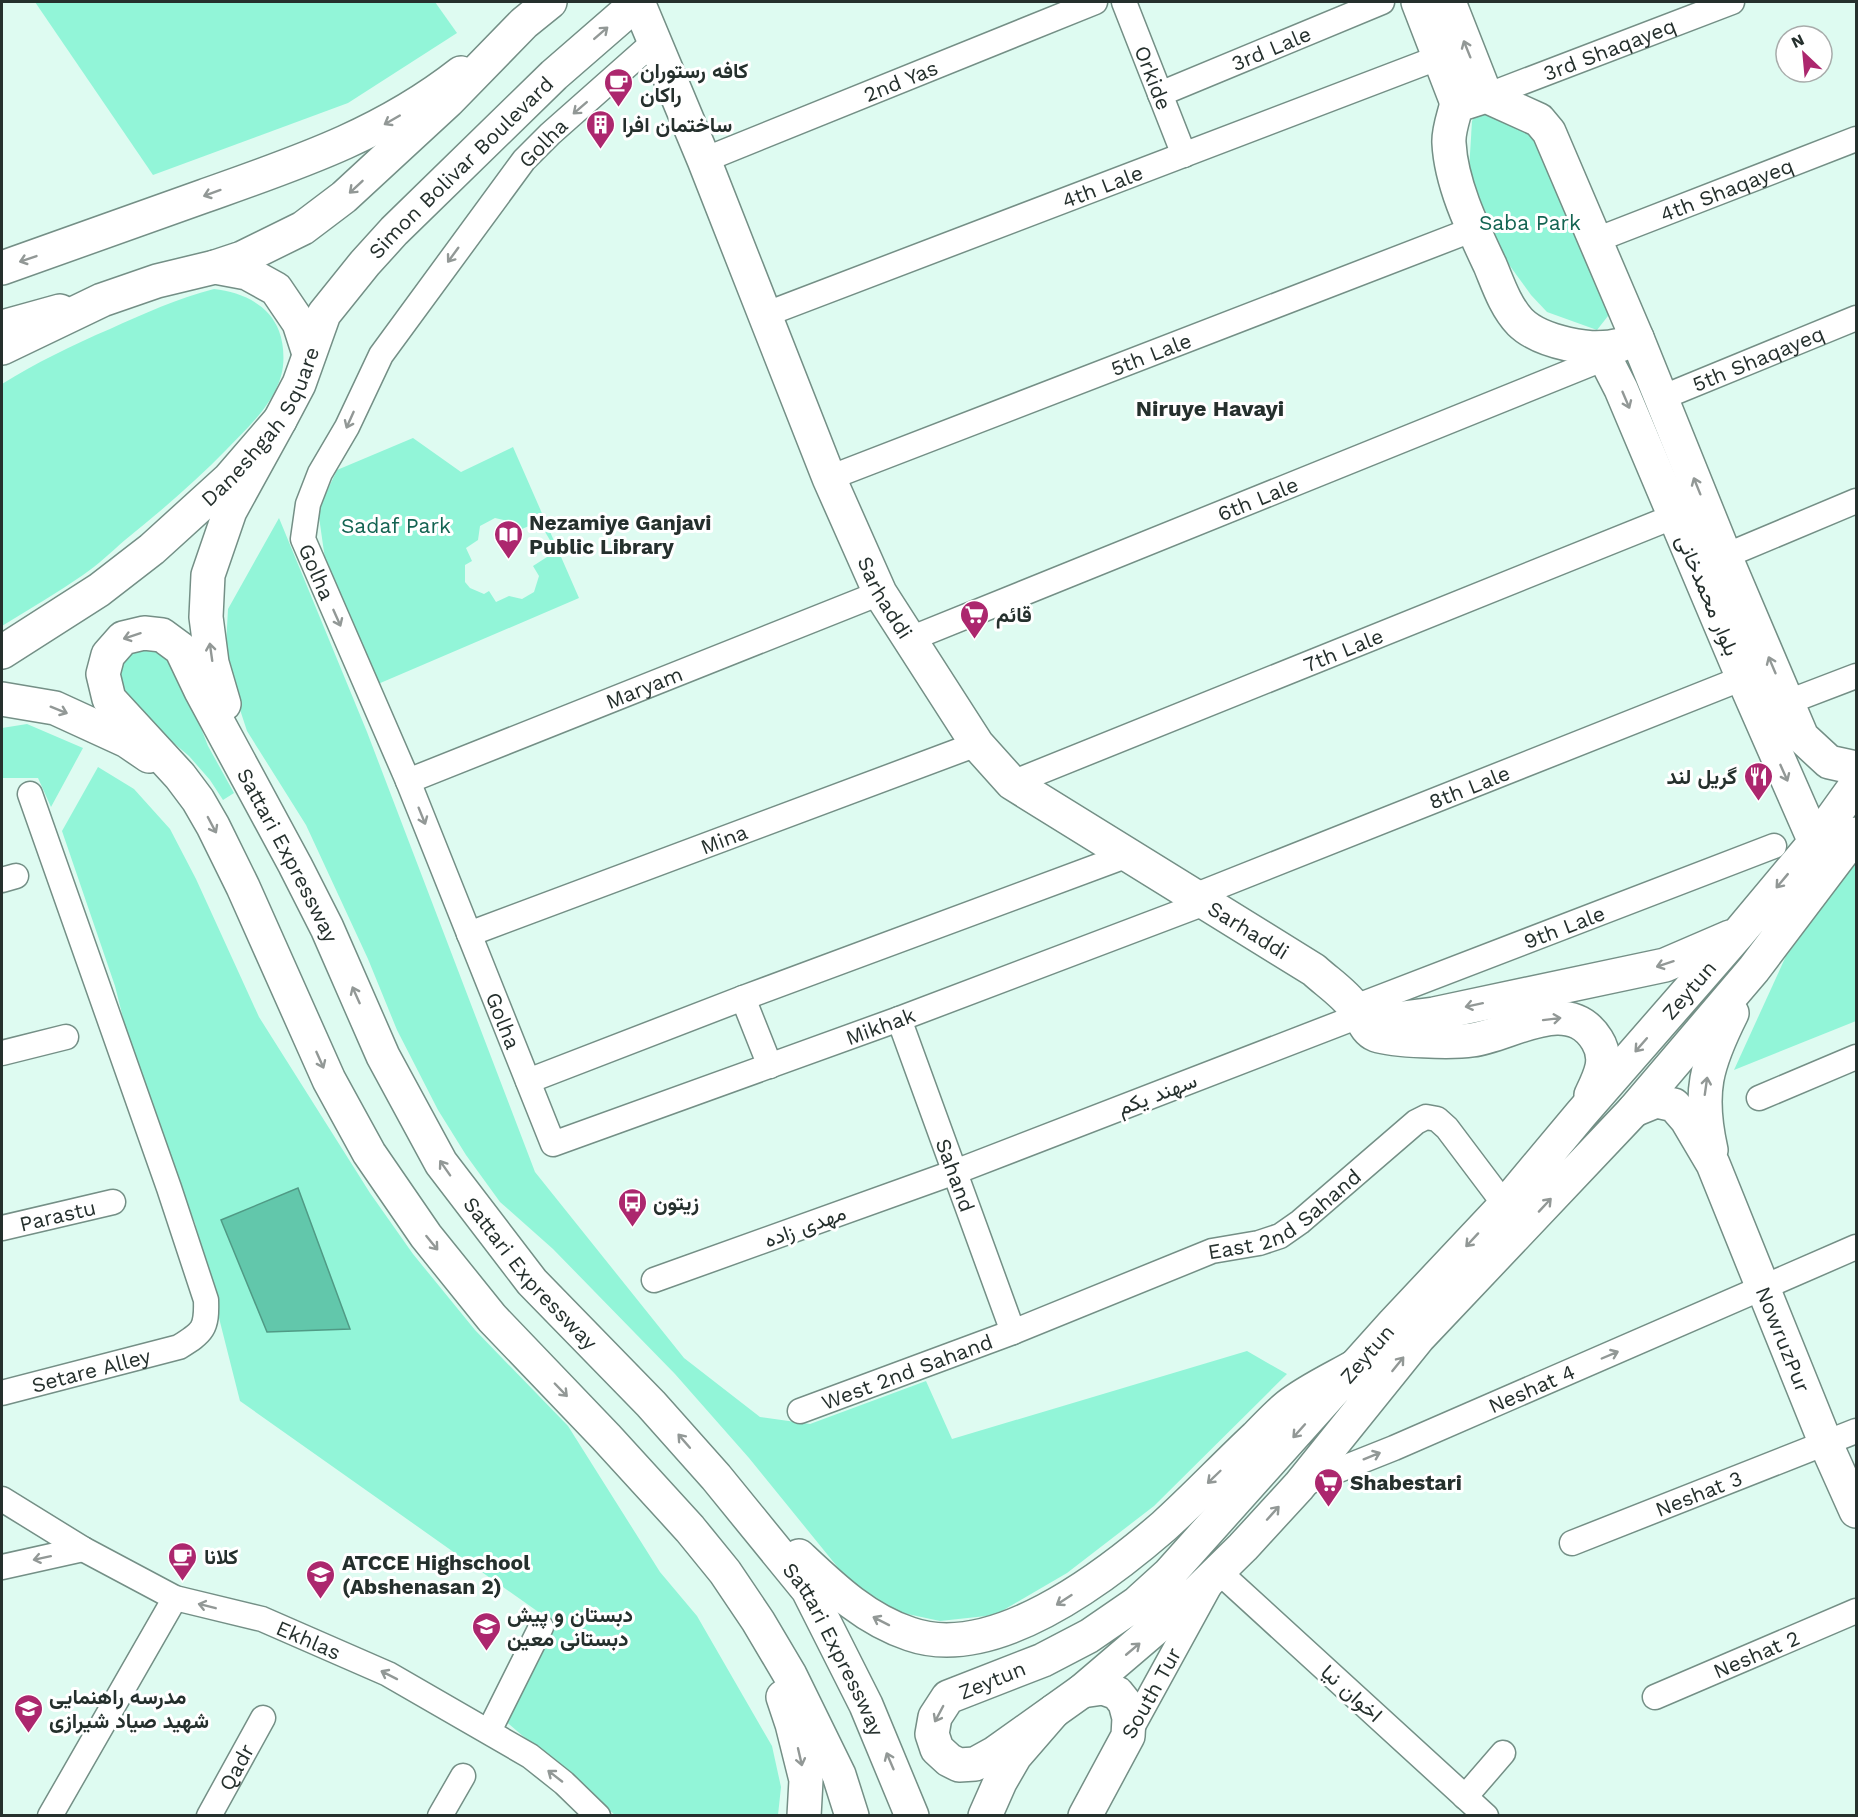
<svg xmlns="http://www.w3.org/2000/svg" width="1858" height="1817" font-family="'Work Sans',Vazirmatn,sans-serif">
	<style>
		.green { fill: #92f5d8; fill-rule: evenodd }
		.water { fill: #62c7ab; stroke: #509a85; stroke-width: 1.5 }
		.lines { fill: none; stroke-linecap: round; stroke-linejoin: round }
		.street-casing { stroke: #748f86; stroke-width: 27 }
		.secondary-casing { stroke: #748f86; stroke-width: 36 }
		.primary-casing { stroke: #748f86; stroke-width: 36 }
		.highway-casing { stroke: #748f86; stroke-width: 36 }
		.street { stroke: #fff; stroke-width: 24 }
		.secondary { stroke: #fff; stroke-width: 33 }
		.primary { stroke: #fff; stroke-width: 33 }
		.highway { stroke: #fff; stroke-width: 33 }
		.oneway { stroke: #929896 }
		.labels { text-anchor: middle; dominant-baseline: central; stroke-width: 6; stroke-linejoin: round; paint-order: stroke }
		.street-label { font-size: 21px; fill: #25302d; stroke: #fff }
		.poi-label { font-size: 21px; font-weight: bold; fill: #25302d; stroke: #fff; text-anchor: start }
		.park-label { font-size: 21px; fill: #136452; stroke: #fff }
		.neighbourhood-label { font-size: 22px; font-weight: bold; fill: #25302d; stroke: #fff }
	</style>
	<rect width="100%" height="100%" fill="#defbf1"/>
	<g class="green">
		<polygon points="35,2 435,2 457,33 348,103 153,175"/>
		<polygon points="1479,110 1511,122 1542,140 1608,304 1608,316 1597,330 1547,312 1531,295 1494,244 1469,171 1472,121"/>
		<path d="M214,289c27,3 55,15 65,42 5,13 6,32 2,45 -8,29 -34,52 -54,73 -32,33 -66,62 -102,91 -14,12 -27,25 -42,35 -26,18 -54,34 -81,51v-242c34,-21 70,-39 108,-55 33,-15 68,-31 104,-40z"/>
		<path d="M413,438l48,34 52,-25 66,151 -201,86 -51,-111 -9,-63 19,-40zM495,518l17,4 5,9 12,-5 15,4 7,12 -4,15 -14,9 6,10 -5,16 -12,7 -13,-3 -13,6 -7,-11 -5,3 -14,-6 -5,-6v-17l7,-4 -6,-13 12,-8 2,-14z"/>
		<polygon points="279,518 367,732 535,1172 684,1358 760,1417 810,1424 926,1381 952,1439 1247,1351 1287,1374 1154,1506 1067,1573 995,1615 940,1621 898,1612 857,1591 749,1458 675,1374 553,1249 500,1202 466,1155 438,1110 397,1030 368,959 306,825 247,731 225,664 228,609"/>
		<polygon points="162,648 190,700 208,746 234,793 223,800 210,780 189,756 124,701 117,663 127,651"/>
		<polygon points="27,724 83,748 51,807 38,778 2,778 2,728"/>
		<polygon points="98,767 134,789 170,829 196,879 259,1017 370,1193 413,1254 475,1330 568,1426 660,1572 697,1616 772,1746 781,1787 778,1815 615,1815 503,1719 554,1623 240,1401 195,1223 145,1105 115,986 62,831"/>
		<polygon points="1856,862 1856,1021 1734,1070 1786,956"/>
	</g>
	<polygon class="water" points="298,1188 350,1329 267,1332 221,1220"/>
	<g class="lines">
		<defs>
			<g id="street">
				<path id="s1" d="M1124,2l60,153"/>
				<path id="s2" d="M655,41l-105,93 -26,26 -143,195 -34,72 -27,46 -12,31 -5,35 105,242 145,363 346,-125 306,-116"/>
				<path id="s3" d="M1160,94l222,-92"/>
				<path id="s4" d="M1486,96l246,-94"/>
				<path id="s5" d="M704,160l391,-158"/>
				<path id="s6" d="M1596,240l260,-101"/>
				<path id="s7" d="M764,315l676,-258"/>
				<path id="s8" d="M1661,398l195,-80"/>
				<path id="s9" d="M829,478l645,-249"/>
				<polyline points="1725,556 1856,501"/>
				<path id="s10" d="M910,639l695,-281"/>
				<polyline points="1788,702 1856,676"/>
				<path id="s11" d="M408,781l472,-188"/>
				<path id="s12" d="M1012,783l663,-267"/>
				<polyline points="2,880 16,876"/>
				<path id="s13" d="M1194,896l549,-218"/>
				<path id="s14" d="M469,934l508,-190"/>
				<polyline points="743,998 770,1066"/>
				<path id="s15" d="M1355,1007l419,-161"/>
				<path id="s16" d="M899,1019l114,313"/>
				<polyline points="2,1053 66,1037"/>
				<polyline points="528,1081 743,998 1128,855"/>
				<polyline points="1759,1098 1856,1057"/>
				<path id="s17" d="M2,1228l111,-26"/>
				<polyline points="654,1280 955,1172 1359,1016"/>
				<path id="s18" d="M2,1393l177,-46c24,-15 28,-18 27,-47l-37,-112 -139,-394"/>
				<path id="s19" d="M800,1411l213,-79 199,-81 47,-8 21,-7 20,-14 116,-100 10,-5 11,2 10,9 58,77"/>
				<path id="s20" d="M1301,1485l93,-37 462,-201"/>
				<path id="s21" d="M2,1499l81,50 92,49 87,21 126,55 142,82 34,27 34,33"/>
				<path id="s22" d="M1572,1543l284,-112"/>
				<polyline points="2,1567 83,1549"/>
				<path id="s23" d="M1655,1697l201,-86"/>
				<polyline points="489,1731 541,1627"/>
				<polyline points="1128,1735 1218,1571 1486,1816"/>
				<polyline points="1465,1797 1503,1753"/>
				<polyline points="50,1816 175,1598"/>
				<path id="s24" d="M209,1816l54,-98"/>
				<polyline points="440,1816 463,1776"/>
			</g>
			<g id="secondary">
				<path id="s25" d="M638,2l66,158 125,318 51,115 97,151 35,39 302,187c13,12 30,23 40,37 8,9 10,23 22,28 18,6 76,8 96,5 39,-5 96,-47 125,0 12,19 3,36 -6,55"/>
				<polyline points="1418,2 1457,103"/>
				<polyline points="1449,2 1486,96"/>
				<path d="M1486,96l53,24 10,12 88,206c-6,2 -11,5 -17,7 -27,8 -80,-3 -100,-23 -15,-16 -22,-38 -30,-57 -17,-36 -39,-81 -41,-122 -1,-12 5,-27 8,-40l4,1z"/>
				<path d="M2,268c67,-24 134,-48 202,-72 93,-33 178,-61 257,-123"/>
				<polyline points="2,327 60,311"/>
				<polyline points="1637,338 1725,556 1802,737 1829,762 1856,768"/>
				<polyline points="1600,348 1621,389 1743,678 1815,842"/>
				<polyline points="1856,785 1815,842 1738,934 1581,1114 1505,1205 1394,1323 1169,1574 1137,1603 1089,1636 1043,1660 948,1697 935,1717 932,1734 937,1749 949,1760 959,1765 975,1764 995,1753 1082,1691 1191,1598 1243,1547 1299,1486 1419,1337 1634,1110 1754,969 1856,834"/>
				<polyline points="1367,1017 1403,1018 1434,1014 1665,965 1730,937"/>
				<path id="s26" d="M1634,1110l22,-9 18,4 13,15 26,44 113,280 30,67"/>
				<path d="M1711,1150c-13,-58 -5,-85 21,-137"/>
				<polyline points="1082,1691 1103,1688 1117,1693 1125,1703 1129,1718 1128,1736 1085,1816"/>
			</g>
			<g id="primary">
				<polyline points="215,267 242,258 303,228 344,197 448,101 524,23 550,2"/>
				<polyline points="2,348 102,300 157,281 215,267 247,273 276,289 299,323 309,354"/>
				<path id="s27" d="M2,652l97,-62 53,-41 77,-70 51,-59 19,-36 25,-70 41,-51 29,-32 160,-156 84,-73"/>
			</g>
			<g id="highway">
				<polyline points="2,699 55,708 127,741 149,756"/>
				<polyline points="224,704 212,663 206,617 208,575 230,511 280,420"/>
				<path d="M799,1556c34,32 66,63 111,78 83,29 194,-56 254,-108 31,-28 61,-60 92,-89 10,-10 21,-22 32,-31 20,-16 49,-29 71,-42"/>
				<polyline points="783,1697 792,1724 806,1780 804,1816"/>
				<path id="s28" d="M852,1816l-13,-41 -49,-100 -32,-54 -33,-49 -35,-43 -84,-92 -114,-119 -66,-82 -57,-83 -40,-73 -86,-193 -30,-61 -15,-26 -18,-24 -71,-77 -6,-25 5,-19 15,-17 21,-5 18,2 19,14 20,42 94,174 32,63 56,128 58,107 91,119 119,122 65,73 92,113 58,115 46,111"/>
				<polyline points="985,1816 1000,1782 1015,1756 1054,1711"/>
			</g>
		</defs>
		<use href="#street" class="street-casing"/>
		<use href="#secondary" class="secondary-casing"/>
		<use href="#primary" class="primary-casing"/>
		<use href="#highway" class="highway-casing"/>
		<use href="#street" class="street"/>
		<use href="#secondary" class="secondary"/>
		<use href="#primary" class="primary"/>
		<use href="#highway" class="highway"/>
	</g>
	<defs><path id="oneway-shaft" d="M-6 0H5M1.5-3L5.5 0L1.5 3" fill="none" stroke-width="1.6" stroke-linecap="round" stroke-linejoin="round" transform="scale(1.5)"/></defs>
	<g class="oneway">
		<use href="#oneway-shaft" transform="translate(601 33) rotate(-41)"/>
		<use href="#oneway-shaft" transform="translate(1467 49) rotate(-112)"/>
		<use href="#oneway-shaft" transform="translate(580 108) rotate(139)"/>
		<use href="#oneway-shaft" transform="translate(392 120) rotate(150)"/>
		<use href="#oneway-shaft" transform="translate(356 187) rotate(137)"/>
		<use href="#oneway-shaft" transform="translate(212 193) rotate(160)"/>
		<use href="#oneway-shaft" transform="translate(453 255) rotate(126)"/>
		<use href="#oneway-shaft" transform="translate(28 259) rotate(161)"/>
		<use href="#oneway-shaft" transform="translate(1626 400) rotate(67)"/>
		<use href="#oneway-shaft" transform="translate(350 420) rotate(114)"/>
		<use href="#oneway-shaft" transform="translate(1697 486) rotate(-112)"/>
		<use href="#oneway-shaft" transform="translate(337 618) rotate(66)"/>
		<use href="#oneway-shaft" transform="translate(132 636) rotate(162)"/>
		<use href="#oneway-shaft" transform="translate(211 652) rotate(-98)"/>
		<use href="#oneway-shaft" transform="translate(1772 665) rotate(-113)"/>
		<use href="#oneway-shaft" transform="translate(59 710) rotate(22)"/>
		<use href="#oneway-shaft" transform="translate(1784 773) rotate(66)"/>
		<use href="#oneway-shaft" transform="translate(422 816) rotate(68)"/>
		<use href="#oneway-shaft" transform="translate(212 825) rotate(62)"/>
		<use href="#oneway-shaft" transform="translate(1782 881) rotate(130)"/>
		<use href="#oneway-shaft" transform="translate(1665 964) rotate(162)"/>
		<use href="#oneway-shaft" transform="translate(356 995) rotate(-114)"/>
		<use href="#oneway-shaft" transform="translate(1474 1005) rotate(168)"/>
		<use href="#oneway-shaft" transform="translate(1552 1019) rotate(-7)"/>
		<use href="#oneway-shaft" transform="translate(1641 1045) rotate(131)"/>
		<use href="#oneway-shaft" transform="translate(320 1060) rotate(66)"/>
		<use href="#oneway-shaft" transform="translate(1706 1086) rotate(-82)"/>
		<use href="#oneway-shaft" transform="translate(445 1168) rotate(-125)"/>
		<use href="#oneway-shaft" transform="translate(1545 1205) rotate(-47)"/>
		<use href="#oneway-shaft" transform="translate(1472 1240) rotate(133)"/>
		<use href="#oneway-shaft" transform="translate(432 1243) rotate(51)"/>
		<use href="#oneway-shaft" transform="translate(1610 1355) rotate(-23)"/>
		<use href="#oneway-shaft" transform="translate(1398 1364) rotate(-51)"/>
		<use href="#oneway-shaft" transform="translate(561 1390) rotate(46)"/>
		<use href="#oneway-shaft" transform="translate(1299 1431) rotate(132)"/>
		<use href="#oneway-shaft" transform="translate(684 1441) rotate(-131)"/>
		<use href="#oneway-shaft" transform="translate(1372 1456) rotate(-22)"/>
		<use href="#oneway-shaft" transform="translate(1214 1477) rotate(136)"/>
		<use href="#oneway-shaft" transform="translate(1273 1513) rotate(-48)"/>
		<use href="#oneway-shaft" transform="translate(42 1558) rotate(168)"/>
		<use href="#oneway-shaft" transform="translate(1064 1600) rotate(147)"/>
		<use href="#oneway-shaft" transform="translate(207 1606) rotate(-166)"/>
		<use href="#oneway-shaft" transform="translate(881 1621) rotate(-153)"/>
		<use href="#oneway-shaft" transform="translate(1133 1649) rotate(-40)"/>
		<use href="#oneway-shaft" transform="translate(389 1675) rotate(-153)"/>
		<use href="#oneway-shaft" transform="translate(939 1714) rotate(118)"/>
		<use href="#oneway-shaft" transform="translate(800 1757) rotate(77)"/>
		<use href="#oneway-shaft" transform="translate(890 1761) rotate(-113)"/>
		<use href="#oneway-shaft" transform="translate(555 1776) rotate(-142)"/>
	</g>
	<defs>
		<symbol id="cafe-pin" viewBox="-11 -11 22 30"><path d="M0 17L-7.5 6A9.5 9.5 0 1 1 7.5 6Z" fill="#ac276e" stroke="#fff"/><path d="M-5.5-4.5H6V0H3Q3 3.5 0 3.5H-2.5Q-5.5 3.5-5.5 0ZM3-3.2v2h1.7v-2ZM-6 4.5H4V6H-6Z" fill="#fff"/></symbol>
		<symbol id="building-pin" viewBox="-11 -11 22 30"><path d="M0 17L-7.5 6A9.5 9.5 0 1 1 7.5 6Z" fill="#ac276e" stroke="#fff"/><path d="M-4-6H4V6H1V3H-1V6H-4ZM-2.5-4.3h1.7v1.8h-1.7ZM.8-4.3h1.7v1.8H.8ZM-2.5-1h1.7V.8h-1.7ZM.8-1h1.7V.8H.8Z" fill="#fff"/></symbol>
		<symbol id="library-pin" viewBox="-11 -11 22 30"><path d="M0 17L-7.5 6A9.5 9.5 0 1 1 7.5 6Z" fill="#ac276e" stroke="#fff"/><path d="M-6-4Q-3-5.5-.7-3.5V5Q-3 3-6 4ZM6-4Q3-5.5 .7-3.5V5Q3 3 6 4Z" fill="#fff"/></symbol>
		<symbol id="supermarket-pin" viewBox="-11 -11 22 30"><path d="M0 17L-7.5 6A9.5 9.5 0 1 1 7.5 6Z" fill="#ac276e" stroke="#fff"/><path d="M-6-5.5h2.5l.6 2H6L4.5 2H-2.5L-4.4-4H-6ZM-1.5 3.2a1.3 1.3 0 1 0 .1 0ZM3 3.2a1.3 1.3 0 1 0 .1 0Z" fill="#fff"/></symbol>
		<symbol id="restaurant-pin" viewBox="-11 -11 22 30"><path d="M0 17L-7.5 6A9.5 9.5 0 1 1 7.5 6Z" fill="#ac276e" stroke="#fff"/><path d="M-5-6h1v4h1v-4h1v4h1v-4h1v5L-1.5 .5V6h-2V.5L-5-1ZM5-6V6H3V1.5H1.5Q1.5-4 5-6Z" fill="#fff"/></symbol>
		<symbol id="bus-pin" viewBox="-11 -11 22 30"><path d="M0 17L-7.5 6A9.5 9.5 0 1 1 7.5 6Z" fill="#ac276e" stroke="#fff"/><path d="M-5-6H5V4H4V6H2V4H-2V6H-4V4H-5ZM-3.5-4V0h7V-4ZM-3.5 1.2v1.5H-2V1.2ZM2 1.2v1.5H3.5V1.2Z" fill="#fff"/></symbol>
		<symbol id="school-pin" viewBox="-11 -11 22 30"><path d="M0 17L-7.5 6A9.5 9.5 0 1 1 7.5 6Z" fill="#ac276e" stroke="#fff"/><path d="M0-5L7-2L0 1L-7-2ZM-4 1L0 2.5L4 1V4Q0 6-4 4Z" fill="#fff"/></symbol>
	</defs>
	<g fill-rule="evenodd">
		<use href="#cafe-pin" x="602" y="66" width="33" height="45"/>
		<use href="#building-pin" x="584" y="108" width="33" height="45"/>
		<use href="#library-pin" x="492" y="518" width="33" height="45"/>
		<use href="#supermarket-pin" x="958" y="598" width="33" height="45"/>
		<use href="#restaurant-pin" x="1742" y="760" width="33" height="45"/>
		<use href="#bus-pin" x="616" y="1186" width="33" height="45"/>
		<use href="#supermarket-pin" x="1312" y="1466" width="33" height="45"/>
		<use href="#cafe-pin" x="166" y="1540" width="33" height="45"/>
		<use href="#school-pin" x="304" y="1558" width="33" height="45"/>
		<use href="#school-pin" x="470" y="1610" width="33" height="45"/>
		<use href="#school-pin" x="12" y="1692" width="33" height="45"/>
	</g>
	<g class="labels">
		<g class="street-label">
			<text stroke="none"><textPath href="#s3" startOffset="120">3rd Lale</textPath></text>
			<text stroke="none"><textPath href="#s4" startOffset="132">3rd Shaqayeq</textPath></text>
			<text stroke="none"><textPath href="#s1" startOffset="81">Orkide</textPath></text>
			<text stroke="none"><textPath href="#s5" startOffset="212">2nd Yas</textPath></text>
			<text transform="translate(543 143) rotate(-45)">Golha</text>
			<text stroke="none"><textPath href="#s27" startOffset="680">Simon Bolivar Boulevard</textPath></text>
			<text stroke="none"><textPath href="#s7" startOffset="362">4th Lale</textPath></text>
			<text stroke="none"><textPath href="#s6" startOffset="140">4th Shaqayeq</textPath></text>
			<text stroke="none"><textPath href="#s9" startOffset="345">5th Lale</textPath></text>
			<text stroke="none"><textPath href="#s8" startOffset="105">5th Shaqayeq</textPath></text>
			<text stroke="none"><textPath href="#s27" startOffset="348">Daneshgah Square</textPath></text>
			<text stroke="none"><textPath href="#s10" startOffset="375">6th Lale</textPath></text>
			<text stroke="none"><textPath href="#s2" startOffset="656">Golha</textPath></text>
			<text transform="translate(1708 595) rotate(67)">بلوار محمدخانی</text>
			<text stroke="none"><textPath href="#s25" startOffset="645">Sarhaddi</textPath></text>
			<text stroke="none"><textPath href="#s12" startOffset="357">7th Lale</textPath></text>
			<text stroke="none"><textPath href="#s11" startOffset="254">Maryam</textPath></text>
			<text stroke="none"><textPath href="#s13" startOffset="296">8th Lale</textPath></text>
			<text stroke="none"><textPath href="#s14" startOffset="272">Mina</textPath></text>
			<text stroke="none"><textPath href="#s28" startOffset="1718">Sattari Expressway</textPath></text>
			<text stroke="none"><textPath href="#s15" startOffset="224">9th Lale</textPath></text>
			<text stroke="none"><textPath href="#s25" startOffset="1149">Sarhaddi</textPath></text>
			<text transform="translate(1689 990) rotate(-49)">Zeytun</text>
			<text stroke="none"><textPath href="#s2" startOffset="1142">Golha</textPath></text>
			<text stroke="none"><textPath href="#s2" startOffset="1623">Mikhak</textPath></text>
			<text transform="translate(1157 1094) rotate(-21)">سهند يكم</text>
			<text stroke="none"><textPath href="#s16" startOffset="166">Sahand</textPath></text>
			<text stroke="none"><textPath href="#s19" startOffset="525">East 2nd Sahand</textPath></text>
			<text stroke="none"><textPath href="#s17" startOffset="57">Parastu</textPath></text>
			<text transform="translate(805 1226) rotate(-20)">مهدی زاده</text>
			<text stroke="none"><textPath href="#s28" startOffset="2204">Sattari Expressway</textPath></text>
			<text stroke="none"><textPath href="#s26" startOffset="302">NowruzPur</textPath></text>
			<text transform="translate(1367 1354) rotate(-49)">Zeytun</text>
			<text stroke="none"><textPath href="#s18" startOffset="92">Setare Alley</textPath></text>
			<text stroke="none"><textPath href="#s19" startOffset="114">West 2nd Sahand</textPath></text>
			<text stroke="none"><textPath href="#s20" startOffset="250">Neshat 4</textPath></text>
			<text stroke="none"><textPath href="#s22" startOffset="136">Neshat 3</textPath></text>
			<text stroke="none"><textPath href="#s21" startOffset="340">Ekhlas</textPath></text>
			<text stroke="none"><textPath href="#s28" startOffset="2690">Sattari Expressway</textPath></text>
			<text stroke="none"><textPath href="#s23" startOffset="110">Neshat 2</textPath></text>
			<text transform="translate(992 1680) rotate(-22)">Zeytun</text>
			<text transform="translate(1151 1693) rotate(-61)">South Tur</text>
			<text transform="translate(1352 1693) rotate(42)">اخوان نیا</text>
			<text stroke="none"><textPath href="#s24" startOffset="56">Qadr</textPath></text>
		</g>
		<g class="poi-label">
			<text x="640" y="70">کافه رستوران<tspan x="640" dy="24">راکان</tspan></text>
			<text x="622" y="124">ساختمان افرا</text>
			<text x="529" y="522">Nezamiye Ganjavi<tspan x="529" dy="24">Public Library</tspan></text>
			<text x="996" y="614">قائم</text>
			<text x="1737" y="776" text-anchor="end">گریل لند</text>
			<text x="653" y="1202">زیتون</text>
			<text x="1350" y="1482">Shabestari</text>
			<text x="204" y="1556">کلانا</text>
			<text x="342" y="1562">ATCCE Highschool<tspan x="342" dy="24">(Abshenasan 2)</tspan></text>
			<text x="507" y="1614">دبستان و پیش<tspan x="507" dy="24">دبستانی معین</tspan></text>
			<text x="49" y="1696">مدرسه راهنمايی<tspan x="49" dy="24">شهيد صياد شيرازی</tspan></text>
		</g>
		<g class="park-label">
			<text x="1530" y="222">Saba Park</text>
			<text x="396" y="525">Sadaf Park</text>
		</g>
		<g class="neighbourhood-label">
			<text x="1210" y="408">Niruye Havayi</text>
		</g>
	</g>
	<rect width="1858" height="1817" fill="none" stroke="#25302d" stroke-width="6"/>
	<g transform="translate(1804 54) rotate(334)"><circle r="28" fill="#ffffff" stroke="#a8acab" stroke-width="1.5"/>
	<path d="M0-4.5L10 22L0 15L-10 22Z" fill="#ac276e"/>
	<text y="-9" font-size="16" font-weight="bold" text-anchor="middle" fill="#25302d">N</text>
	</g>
</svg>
